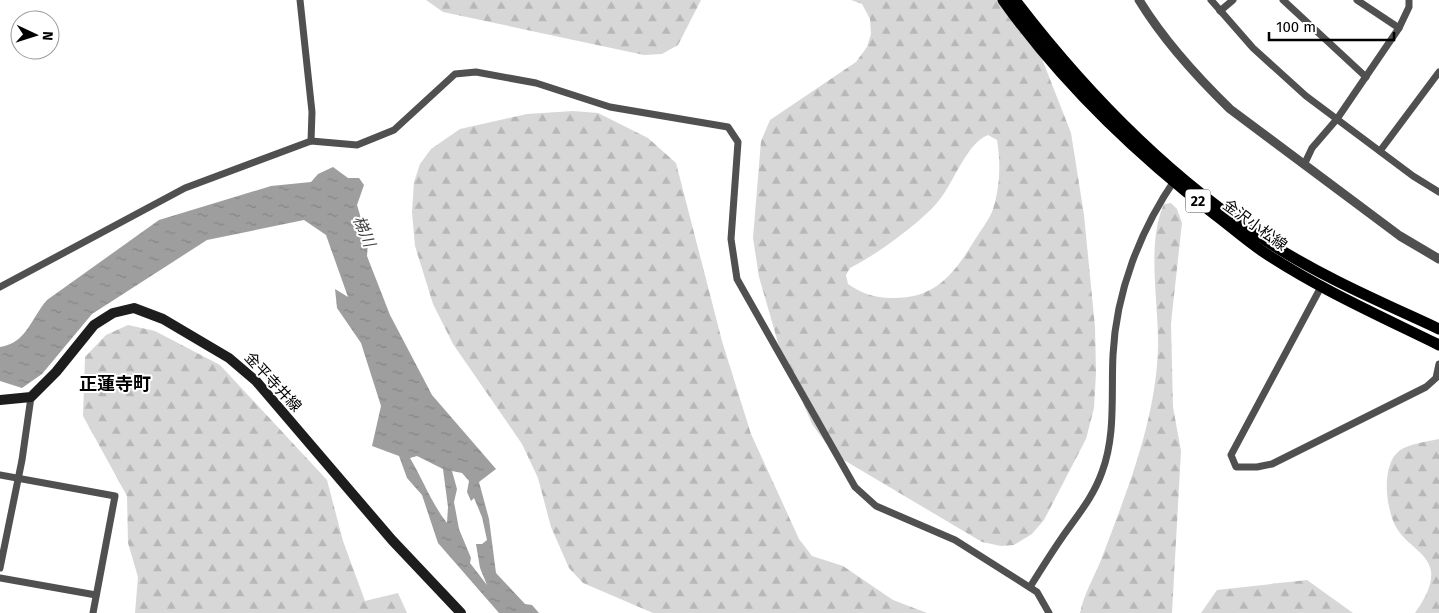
<svg xmlns="http://www.w3.org/2000/svg" width="1439" height="613" font-family="'Fira Sans','Noto Sans JP',sans-serif">
	<style>
		.forest { fill: url(#forest-firs); fill-rule: evenodd }
		.water { fill: url(#water-ripples); fill-rule: evenodd }
		.lines { fill: none; stroke-linecap: round; stroke-linejoin: round }
		.minor { stroke: #505050; stroke-width: 7 }
		.tertiary { stroke: #505050; stroke-width: 9 }
		.secondary { stroke: #1d1d1d; stroke-width: 10 }
		.primary { stroke: #000; stroke-width: 11 }
		.labels { text-anchor: middle; dominant-baseline: central; stroke-width: 4; stroke-linejoin: round; paint-order: stroke }
		.shield { fill: #fff; stroke: #4c4c4c; stroke-width: 1 }
		.shield-label { font-size: 14px; font-weight: bold; fill: #000 }
		.street-label { font-size: 15px; fill: #000; stroke: #fff }
		.water-label { font-size: 16px; font-style: italic; fill: #3f3f3f; stroke: #fff }
		.quarter-label { font-size: 18px; font-weight: bold; fill: #000; stroke: #fff }
	</style>
	<defs>
		<pattern id="forest-firs" width="22" height="20" patternUnits="userSpaceOnUse" patternTransform="scale(1.25)"><rect width="22" height="20" fill="#d7d7d7"/><path d="M5 1l3.5 6h-7zM16 11l3.5 6h-7z" fill="#b7b7b7"/></pattern>
		<pattern id="water-ripples" width="26" height="14" patternUnits="userSpaceOnUse" patternTransform="scale(1.25)"><rect width="26" height="14" fill="#9e9e9e"/><path d="M2 4q2-2 4 0t4 0M15 11q2-2 4 0t4 0" fill="none" stroke="#868686"/></pattern>
	</defs>
	<rect width="100%" height="100%" fill="#fff"/>
	<g class="forest">
		<polygon points="426,0 701,0 678,45 662,54 644,55 443,12"/>
		<path d="M851,0h168l52,133 13,82 11,112 1,46 -2,35 -8,31 -42,81 -12,14 -18,11 -13,1 -19,-4 -145,-86 -12,-14 -13,-18 -33,-78 -20,-69 -6,-39 8,-97 9,-21 86,-58 11,-15 4,-13 -1,-15 -8,-15zM988,135l9,5c4,24 3,49 -5,72 -4,9 -11,18 -16,26 -22,36 -40,61 -85,60 -16,0 -30,-5 -43,-14l-2,-9 4,-7c26,-13 66,-42 86,-64 17,-18 29,-60 52,-69z"/>
		<polygon points="573,111 598,113 648,138 676,163 722,341 751,434 799,539 812,556 843,566 893,600 927,613 653,613 583,583 569,568 551,527 538,478 522,444 453,344 433,304 415,246 412,212 414,182 420,164 431,149 460,129 527,114"/>
		<path d="M1171,203l6,6 5,14 -11,100 2,84 8,44 -9,162h-92c4,-19 14,-36 21,-53 26,-69 55,-139 57,-213 1,-43 -12,-104 6,-143z"/>
		<polygon points="128,325 155,331 220,365 327,480 343,541 365,601 398,593 407,613 135,613 138,577 128,543 127,496 83,416 85,357 106,335"/>
		<path d="M1439,439v174h-24c8,-12 18,-27 16,-42 -3,-18 -24,-26 -33,-41 -12,-17 -18,-64 1,-79 11,-8 27,-9 40,-12z"/>
		<polygon points="1307,580 1353,613 1201,613 1217,590"/>
	</g>
	<path class="water" d="M333,167l15,11h11l5,7 -7,20 11,37 -1,14 23,59 42,80 64,74 -17,13 10,37 7,54 29,31 7,1 7,8h-40l-61,-70 -16,-48 -15,-17 -8,-22 -27,-10 9,-40 -20,-63 -24,-35 -2,-19 13,8 -22,-62 -22,-15 -97,20 -115,74 -50,60 -20,14 -22,-7v-34c27,-4 31,-29 47,-47l112,-80 112,-34 40,-4 7,-8zM417,456l26,13 5,38 -1,16c-15,-19 -24,-43 -37,-65zM452,471l10,2 7,8 -2,11 4,9 3,-3 8,19 5,23 -5,4h-6l4,24 7,17 -17,-22 1,-5 -12,-29 -5,-27 3,-13z"/>
	<g class="lines">
		<g class="minor">
			<polyline points="1211,0 1253,48 1306,96 1413,176 1439,192"/>
			<polyline points="1283,0 1366,77"/>
			<polyline points="1357,0 1399,28"/>
			<polyline points="1220,11 1233,0"/>
			<polyline points="311,141 357,145 394,130 455,74 476,72 536,83 610,107 728,127 738,142 731,239 737,279 855,487 876,506 955,540 1037,592 1049,613"/>
			<polyline points="1380,151 1439,72"/>
			<polyline points="1304,165 1312,148 1337,119 1399,28 1409,7 1409,0"/>
			<polyline points="1322,285 1231,455 1236,467 1257,467 1272,464 1426,387 1436,378 1439,364"/>
			<polyline points="0,287 185,188 311,141 312,112 300,0"/>
			<polyline points="0,475 115,496 93,613"/>
			<polyline points="0,568 22,460 31,397"/>
			<polyline points="0,578 96,595"/>
			<path d="M1030,587c10,-16 20,-32 31,-48 15,-22 32,-41 41,-67 14,-37 9,-78 11,-117 3,-63 27,-125 63,-177"/>
		</g>
		<path class="tertiary" d="M1139,0c25,41 57,76 91,109l170,127 39,23"/>
		<polyline class="secondary" points="0,400 31,397 56,372 94,325 113,313 134,308 163,319 229,358 256,381 392,540 461,613"/>
		<g class="primary">
			<path d="M1003,0c59,83 131,152 211,214 16,12 32,26 48,37 55,37 118,65 177,94"/>
			<path d="M1015,0c71,93 154,178 253,242 54,35 113,60 171,87"/>
		</g>
	</g>
	<g class="labels">
		<rect class="shield" x="1185.5" y="189.5" width="25" height="23" rx="4"/>
		<g class="shield-label">
			<text x="1198" y="201">22</text>
		</g>
		<g class="street-label">
			<text transform="translate(1255 225) rotate(36)">金沢小松線</text>
			<text transform="translate(273 382) rotate(47)">金平寺井線</text>
		</g>
		<g class="water-label">
			<text transform="translate(364 231) rotate(67)">梯川</text>
		</g>
		<g class="quarter-label">
			<text x="115" y="384">正蓮寺町</text>
		</g>
	</g>
	<g transform="translate(35 35) rotate(94)"><circle r="24" fill="#ffffff" stroke="#999999"/>
	<path d="M0-4L9 19L0 12L-9 19Z" fill="#000000"/>
	<text y="-8" font-size="14" font-weight="bold" text-anchor="middle" fill="#000000">N</text>
	</g>
	<path d="M1269 32v8h125v-8" fill="none" stroke="#000000" stroke-width="2.5"/>
	<text x="1276" y="32" font-size="15" fill="#000000" stroke="#ffffff" stroke-width="4" paint-order="stroke">100 m</text>
</svg>
